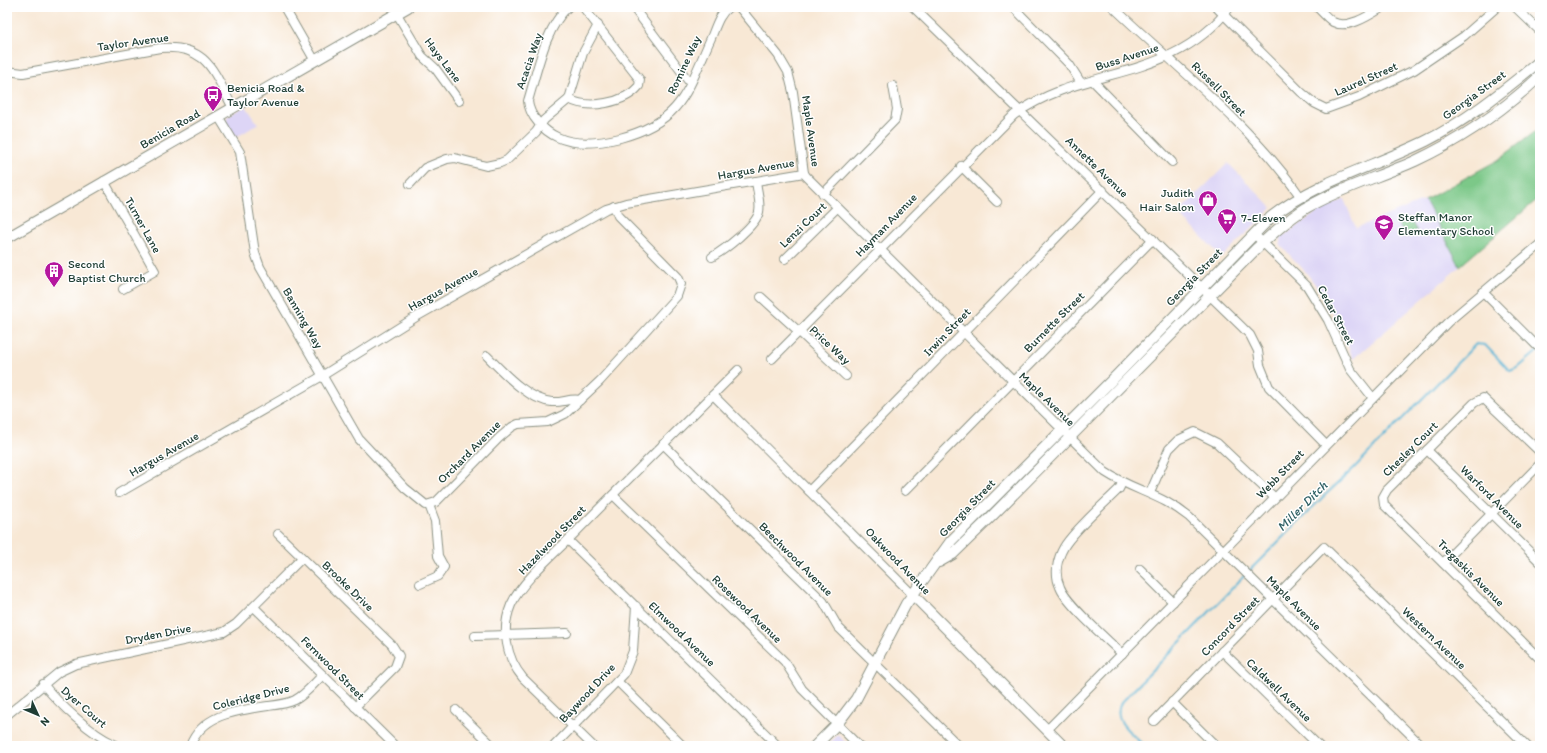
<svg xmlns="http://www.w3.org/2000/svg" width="1547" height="753" font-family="Itim,sans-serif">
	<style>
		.built { fill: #ddd5f6 }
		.green { fill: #7bc888; stroke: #4d825e }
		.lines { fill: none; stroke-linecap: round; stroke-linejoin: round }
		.stream { stroke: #58b5d6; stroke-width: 2 }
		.minor-casing { stroke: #8c9284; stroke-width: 10 }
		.major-casing { stroke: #8c9284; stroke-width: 12 }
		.minor { stroke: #fff; stroke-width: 8 }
		.major { stroke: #fff; stroke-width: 10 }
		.labels { text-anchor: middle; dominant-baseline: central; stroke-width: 3; stroke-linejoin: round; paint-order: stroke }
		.street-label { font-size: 12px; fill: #1f3d34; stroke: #fff }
		.poi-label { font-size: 12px; fill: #1f3d34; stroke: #fff; text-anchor: start }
		.water-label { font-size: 13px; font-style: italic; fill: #306165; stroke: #fff }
	</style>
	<rect width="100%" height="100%" fill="#fff"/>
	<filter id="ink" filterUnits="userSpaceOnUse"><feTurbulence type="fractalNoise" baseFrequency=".025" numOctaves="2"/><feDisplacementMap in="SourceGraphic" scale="8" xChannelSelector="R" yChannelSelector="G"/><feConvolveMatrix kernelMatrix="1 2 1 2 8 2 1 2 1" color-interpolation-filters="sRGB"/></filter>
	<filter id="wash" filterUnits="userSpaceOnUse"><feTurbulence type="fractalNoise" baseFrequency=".012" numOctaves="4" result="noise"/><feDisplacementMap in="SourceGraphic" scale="16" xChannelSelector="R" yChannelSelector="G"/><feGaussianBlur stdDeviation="0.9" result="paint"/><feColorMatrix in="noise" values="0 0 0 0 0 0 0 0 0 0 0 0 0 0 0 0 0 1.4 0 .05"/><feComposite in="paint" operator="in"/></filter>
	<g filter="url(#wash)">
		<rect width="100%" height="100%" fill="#f8e8d5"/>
		<g class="built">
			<polygon points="246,106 258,124 235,138 225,123 228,115"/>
			<polygon points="1540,128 1540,197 1353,359 1344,335 1326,299 1305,271 1280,245 1280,238 1319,211 1344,199 1356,228 1425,200 1498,160"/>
			<polygon points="1228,163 1272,208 1222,257 1178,213"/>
			<polygon points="838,735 849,746 827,746"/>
		</g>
		<g class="green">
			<polygon points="1540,128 1540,197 1460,266 1425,200 1498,160"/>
			<polygon points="1409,218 1417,231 1406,237 1398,224"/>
		</g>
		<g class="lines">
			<g class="stream">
				<polyline points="1248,572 1323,497 1351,471 1476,344 1485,345 1510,371 1519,367 1540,349"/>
				<path d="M1144,746c-11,-12 -33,-25 -23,-43l124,-128"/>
			</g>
		</g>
	</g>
	<g filter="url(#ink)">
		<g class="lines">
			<defs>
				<g id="minor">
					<polyline points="284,7 315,61"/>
					<path d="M568,7c-23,21 -31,65 -40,94 1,15 16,30 29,36 19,9 43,6 63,1 63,-17 67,-47 91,-100 5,-12 8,-24 18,-31"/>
					<polyline points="633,7 690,83"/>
					<path d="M739,7l39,48 10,17 5,20 11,81 2,3 299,296c29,19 56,22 84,45l233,229"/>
					<polyline points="913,7 1241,326 1250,335 1258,351 1260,365 1269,387 1326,445"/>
					<polyline points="1013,7 1069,64 1081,83"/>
					<path d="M1113,7c64,61 136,116 187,189"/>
					<polyline points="1216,7 1301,92 1314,103 1326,109 1359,97 1414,70 1464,36 1497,7"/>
					<path d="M1317,7c5,5 10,11 16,15 15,8 37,-7 50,-15"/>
					<polyline points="1515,7 1540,31"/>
					<polyline points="397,14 422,56 435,68 459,101"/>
					<path d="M7,71l16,2 137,-25c48,-4 54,25 73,60"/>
					<polyline points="1093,81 1172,162"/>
					<path d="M569,99c19,11 56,4 70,-13l1,-6 -57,-73"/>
					<polyline points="218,116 240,152 255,253 260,267 359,439 405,488 426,505 436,502 499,438 512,427 518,424 548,422 565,414 600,381 677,296 681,284 678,277 618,216 614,206"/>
					<polyline points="961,166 997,202"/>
					<polyline points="104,181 155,271 123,289"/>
					<polyline points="410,184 425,168 447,159 455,158 486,166 500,163 507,160 536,132 544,120 569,99 583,53 598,25"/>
					<polyline points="823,194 895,120 897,109 893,86"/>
					<polyline points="1254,234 1307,286 1328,320 1350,369 1373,398"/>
					<path d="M712,257c12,-7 44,-31 47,-45 2,-9 -2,-21 -3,-31"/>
					<polyline points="785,259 837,208"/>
					<polyline points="1483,292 1537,346"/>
					<path d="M761,297c29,26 57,52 85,79"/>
					<path d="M487,356c16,16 41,44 65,46 10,1 18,-4 28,-2"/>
					<path d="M772,359l242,-244c71,-51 157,-31 216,-108"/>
					<polyline points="713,395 912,594"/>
					<polyline points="663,444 823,601 838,627 959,746"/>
					<polyline points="1427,450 1540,562"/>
					<polyline points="1540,452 1483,398 1474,403 1387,490 1383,497 1384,505 1540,659"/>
					<polyline points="809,491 1103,190"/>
					<polyline points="905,491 1153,239"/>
					<polyline points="119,493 317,379 416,317 606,209 626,203 804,173"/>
					<polyline points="1150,493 1169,449 1178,440 1195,432 1217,443 1274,497"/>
					<polyline points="613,495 785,662 802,689 859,746"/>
					<polyline points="278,534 392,645 399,656 395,667 355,707"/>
					<polyline points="568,540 778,746"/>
					<polyline points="1443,563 1540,464"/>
					<polyline points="1140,569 1173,602"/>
					<polyline points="420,584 438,576 444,567 438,556 435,521 429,505"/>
					<polyline points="254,607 395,746"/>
					<polyline points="475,636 567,633"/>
					<polyline points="1222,651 1319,746"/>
					<path d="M1122,654c-14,-14 -56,-50 -62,-67 -6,-13 -3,-28 4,-40 10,-17 40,-43 55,-58l3,-6"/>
					<polyline points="617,681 683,746"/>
					<path d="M43,684c16,20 48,50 71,60"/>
					<polyline points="1172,702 1216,746"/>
					<polyline points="456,710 493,746"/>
					<polyline points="7,715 59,672 76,664 224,632 236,624 302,558"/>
					<polyline points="1154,721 1324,547 1527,746"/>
					<polyline points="1047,730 1448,322 1540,244"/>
					<path d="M190,746c13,-33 47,-35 78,-40 9,-1 19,-2 27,-6 11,-6 19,-17 28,-25"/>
					<polyline points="554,746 624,674 633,651 636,606"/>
					<path d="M593,746l-70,-68c-17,-20 -22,-49 -12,-73 10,-23 45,-53 62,-70 55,-56 110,-110 165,-165"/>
				</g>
				<g id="major">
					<polyline points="7,238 408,7"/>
					<path d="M939,562l14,-8 39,-38 263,-266c16,-15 32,-30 51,-42 34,-20 73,-31 109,-47 45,-21 88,-50 125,-85"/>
					<polyline points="912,594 1063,746"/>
					<path d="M815,746l22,-22 19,-25 50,-95 45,-63 166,-166 154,-158c48,-37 102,-50 155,-76 42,-21 78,-51 114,-80"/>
				</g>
			</defs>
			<use href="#minor" class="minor-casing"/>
			<use href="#major" class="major-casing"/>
			<use href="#minor" class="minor"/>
			<use href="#major" class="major"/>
		</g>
	</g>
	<defs>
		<symbol id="bus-pin" viewBox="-11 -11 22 30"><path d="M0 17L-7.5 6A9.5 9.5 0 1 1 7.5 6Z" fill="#b5179e" stroke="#fff"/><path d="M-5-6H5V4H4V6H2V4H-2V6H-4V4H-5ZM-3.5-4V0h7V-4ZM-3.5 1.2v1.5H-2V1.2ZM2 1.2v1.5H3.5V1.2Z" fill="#fff"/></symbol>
		<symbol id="shop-pin" viewBox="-11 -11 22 30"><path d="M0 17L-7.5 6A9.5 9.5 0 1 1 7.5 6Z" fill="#b5179e" stroke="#fff"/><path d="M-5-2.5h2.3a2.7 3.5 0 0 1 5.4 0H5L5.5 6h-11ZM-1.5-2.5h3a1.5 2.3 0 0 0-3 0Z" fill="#fff"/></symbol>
		<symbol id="supermarket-pin" viewBox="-11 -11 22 30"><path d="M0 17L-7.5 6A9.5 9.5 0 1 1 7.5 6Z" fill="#b5179e" stroke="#fff"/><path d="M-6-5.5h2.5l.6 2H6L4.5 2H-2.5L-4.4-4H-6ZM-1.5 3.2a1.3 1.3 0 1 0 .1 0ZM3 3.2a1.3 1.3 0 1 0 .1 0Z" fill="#fff"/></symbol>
		<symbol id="school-pin" viewBox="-11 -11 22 30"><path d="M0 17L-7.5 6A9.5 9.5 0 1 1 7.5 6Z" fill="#b5179e" stroke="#fff"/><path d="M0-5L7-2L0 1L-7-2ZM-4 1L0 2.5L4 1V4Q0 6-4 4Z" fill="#fff"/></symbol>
		<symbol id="building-pin" viewBox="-11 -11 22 30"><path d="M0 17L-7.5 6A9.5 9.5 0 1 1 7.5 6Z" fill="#b5179e" stroke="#fff"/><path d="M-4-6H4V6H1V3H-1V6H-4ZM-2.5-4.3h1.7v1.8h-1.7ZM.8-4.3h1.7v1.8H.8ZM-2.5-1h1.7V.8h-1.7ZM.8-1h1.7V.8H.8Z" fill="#fff"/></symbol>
	</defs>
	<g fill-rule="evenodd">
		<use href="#bus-pin" x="202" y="84" width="22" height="30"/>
		<use href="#shop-pin" x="1197" y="189" width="22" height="30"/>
		<use href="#supermarket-pin" x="1216" y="207" width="22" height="30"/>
		<use href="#school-pin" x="1373" y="213" width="22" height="30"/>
		<use href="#building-pin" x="43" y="260" width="22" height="30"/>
	</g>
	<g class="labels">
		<g class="street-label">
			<text transform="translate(133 42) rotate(-8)">Taylor Avenue</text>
			<text transform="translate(1127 57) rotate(-18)">Buss Avenue</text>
			<text transform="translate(443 60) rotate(53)">Hays Lane</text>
			<text transform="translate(529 61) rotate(-71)">Acacia Way</text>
			<text transform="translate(684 65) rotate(-65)">Romine Way</text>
			<text transform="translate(1366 79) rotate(-24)">Laurel Street</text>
			<text transform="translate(1219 89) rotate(45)">Russell Street</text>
			<text transform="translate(1474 95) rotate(-36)">Georgia Street</text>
			<text transform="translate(170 129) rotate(-30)">Benicia Road</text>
			<text transform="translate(811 131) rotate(82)">Maple Avenue</text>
			<text transform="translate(1097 167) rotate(44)">Annette Avenue</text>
			<text transform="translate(756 169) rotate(-10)">Hargus Avenue</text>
			<text transform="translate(143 225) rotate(61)">Turner Lane</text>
			<text transform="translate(803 225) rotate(-44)">Lenzi Court</text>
			<text transform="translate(886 225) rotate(-46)">Hayman Avenue</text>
			<text transform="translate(1194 277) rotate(-46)">Georgia Street</text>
			<text transform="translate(443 289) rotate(-29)">Hargus Avenue</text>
			<text transform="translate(1336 315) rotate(62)">Cedar Street</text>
			<text transform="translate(303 318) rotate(60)">Banning Way</text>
			<text transform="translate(1054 322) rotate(-45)">Burnette Street</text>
			<text transform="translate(947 332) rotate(-46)">Irwin Street</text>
			<text transform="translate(830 345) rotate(43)">Price Way</text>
			<text transform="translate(1047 399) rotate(44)">Maple Avenue</text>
			<text transform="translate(1410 449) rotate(-45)">Chesley Court</text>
			<text transform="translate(469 452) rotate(-45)">Orchard Avenue</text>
			<text transform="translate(164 454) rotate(-30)">Hargus Avenue</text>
			<text transform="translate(1280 474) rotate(-46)">Webb Street</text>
			<text transform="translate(1492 497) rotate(45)">Warford Avenue</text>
			<text transform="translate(967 508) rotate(-46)">Georgia Street</text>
			<text transform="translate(552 540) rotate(-46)">Hazelwood Street</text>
			<text transform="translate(796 559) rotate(45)">Beechwood Avenue</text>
			<text transform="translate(898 561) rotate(46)">Oakwood Avenue</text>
			<text transform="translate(1471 573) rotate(45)">Tregaskis Avenue</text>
			<text transform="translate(348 586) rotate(44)">Brooke Drive</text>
			<text transform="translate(1294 603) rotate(45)">Maple Avenue</text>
			<text transform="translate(747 609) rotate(44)">Rosewood Avenue</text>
			<text transform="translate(1230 626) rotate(-46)">Concord Street</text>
			<text transform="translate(158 634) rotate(-11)">Dryden Drive</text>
			<text transform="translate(682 634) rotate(44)">Elmwood Avenue</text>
			<text transform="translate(1434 638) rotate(44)">Western Avenue</text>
			<text transform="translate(333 668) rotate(45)">Fernwood Street</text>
			<text transform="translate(1279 690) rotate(44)">Caldwell Avenue</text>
			<text transform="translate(587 693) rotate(-47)">Baywood Drive</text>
			<text transform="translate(251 697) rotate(-14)">Coleridge Drive</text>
			<text transform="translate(84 707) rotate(41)">Dyer Court</text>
		</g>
		<g class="poi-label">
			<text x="227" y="88">Benicia Road &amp;<tspan x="227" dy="14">Taylor Avenue</tspan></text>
			<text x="1194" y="193" text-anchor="end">Judith<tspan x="1194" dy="14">Hair Salon</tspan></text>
			<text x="1398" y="217">Steffan Manor<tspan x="1398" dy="14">Elementary School</tspan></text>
			<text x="1241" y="218">7-Eleven</text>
			<text x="68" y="264">Second<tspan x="68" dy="14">Baptist Church</tspan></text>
		</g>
		<g class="water-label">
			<text transform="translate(1302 506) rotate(-45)">Miller Ditch</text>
		</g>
	</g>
	<rect width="1547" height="753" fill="none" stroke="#fff" stroke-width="24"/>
	<g transform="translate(38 715) rotate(134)" stroke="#ffffff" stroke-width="3" paint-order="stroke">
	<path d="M0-3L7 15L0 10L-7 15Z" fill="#1f3d34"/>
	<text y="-6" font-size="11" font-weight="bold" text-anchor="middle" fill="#1f3d34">N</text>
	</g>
</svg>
